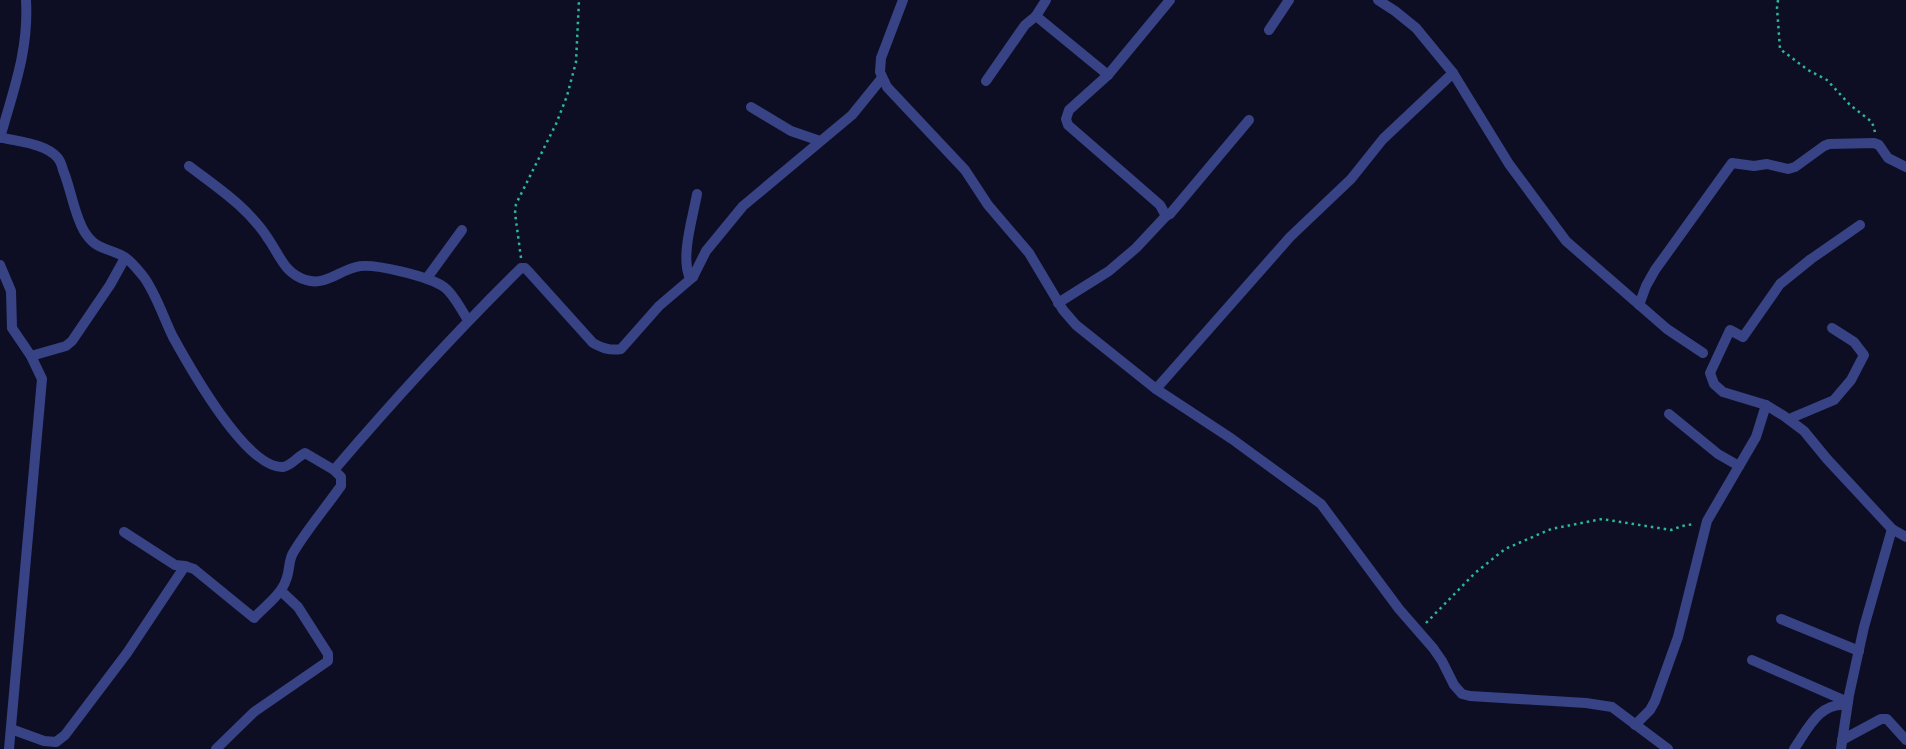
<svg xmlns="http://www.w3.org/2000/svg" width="1906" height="749" font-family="Rubik,sans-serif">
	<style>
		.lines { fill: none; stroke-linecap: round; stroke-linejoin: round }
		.path { stroke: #2ab994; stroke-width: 2.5; stroke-dasharray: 2.5 4; stroke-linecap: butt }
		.street { stroke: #374385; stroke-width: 10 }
	</style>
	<rect width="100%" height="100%" fill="#0d0e24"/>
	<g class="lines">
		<g class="path">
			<polyline points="1778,0 1777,8 1780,49 1808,70 1827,80 1850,105 1872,122 1875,132"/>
			<polyline points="521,258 515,213 516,204 556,124 567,96 576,62 579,0"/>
			<polyline points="1426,623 1475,573 1505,549 1551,529 1602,519 1671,530 1682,526 1694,524"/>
		</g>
		<g class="street">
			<polyline points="903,0 881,58 880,72 887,87 965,170 988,205 1029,253 1063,310 1076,325 1156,389 1232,439 1321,504 1399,609 1433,648 1442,661 1454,685 1462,694 1470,696 1586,703 1612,707 1668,749"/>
			<polyline points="1046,0 1036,16 1108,75"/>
			<polyline points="1378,0 1395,11 1416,28 1453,73 1509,164 1566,241 1667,329 1703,353"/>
			<polyline points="1269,30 1289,0"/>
			<polyline points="986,81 1025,25 1036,16"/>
			<polyline points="751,107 791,131 820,141"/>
			<path d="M0,137c18,5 44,6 57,20 3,3 5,9 6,13 8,19 11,44 21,61 11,18 20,16 37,24 9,4 15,13 22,21 13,17 20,41 30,61 16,29 73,132 110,130 8,-1 14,-10 22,-14l29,17 7,7v9l-3,4c-15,21 -32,41 -45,63 -5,9 -3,18 -7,27 -5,15 -21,26 -32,38l-60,-49 -9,-3 -10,-1 -51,-33"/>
			<path d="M0,138c13,-47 29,-87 26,-138"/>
			<path d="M189,166c29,22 60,42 80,74 11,16 16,34 37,40 19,6 33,-9 50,-13 16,-5 74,10 88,20 10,7 17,23 24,33"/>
			<polyline points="1166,216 1170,214 1249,120"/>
			<polyline points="1860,225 1811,259 1780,284 1743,337 1730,330 1710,373 1714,384 1723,392 1766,405 1784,416 1804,431 1827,459 1892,529 1906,537"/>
			<polyline points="0,265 11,291 12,328 31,356 42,379 9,749"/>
			<path d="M693,277l-4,-1c-8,-22 4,-59 8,-82"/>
			<polyline points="427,278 462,230"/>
			<polyline points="1058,303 1109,271 1136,248 1166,216 1160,205 1068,125 1066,119 1069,110 1108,75 1170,0"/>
			<polyline points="1639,305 1646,286 1655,270 1732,163 1754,166 1767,164 1788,169 1795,167 1824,146 1829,144 1874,143 1879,145 1888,158 1906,167"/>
			<polyline points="31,356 66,346 72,341 110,285 125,258"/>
			<polyline points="1156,389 1290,237 1351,179 1383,139 1453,73"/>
			<polyline points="1669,414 1718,454 1739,466"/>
			<polyline points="1789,419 1834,400 1851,380 1864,355 1854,342 1832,328"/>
			<path d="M334,470c60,-70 121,-137 187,-202h4l4,4 64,71c9,5 17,8 28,6l38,-43 34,-29 13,-26 37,-45 109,-91 30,-37"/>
			<polyline points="1781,619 1859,651"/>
			<polyline points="1752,660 1848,702"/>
			<polyline points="1635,725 1650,710 1655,701 1678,637 1707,521 1756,437 1766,405"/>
			<polyline points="11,729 44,741 56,742 65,735 127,653 185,566"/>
			<polyline points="1842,740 1881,719 1887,719 1906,740"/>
			<polyline points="216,749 254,712 328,661 328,654 298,607 281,591"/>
			<path d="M1794,749c14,-20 25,-47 53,-44"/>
			<polyline points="1841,749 1849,695 1864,627 1892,529"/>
		</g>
	</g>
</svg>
